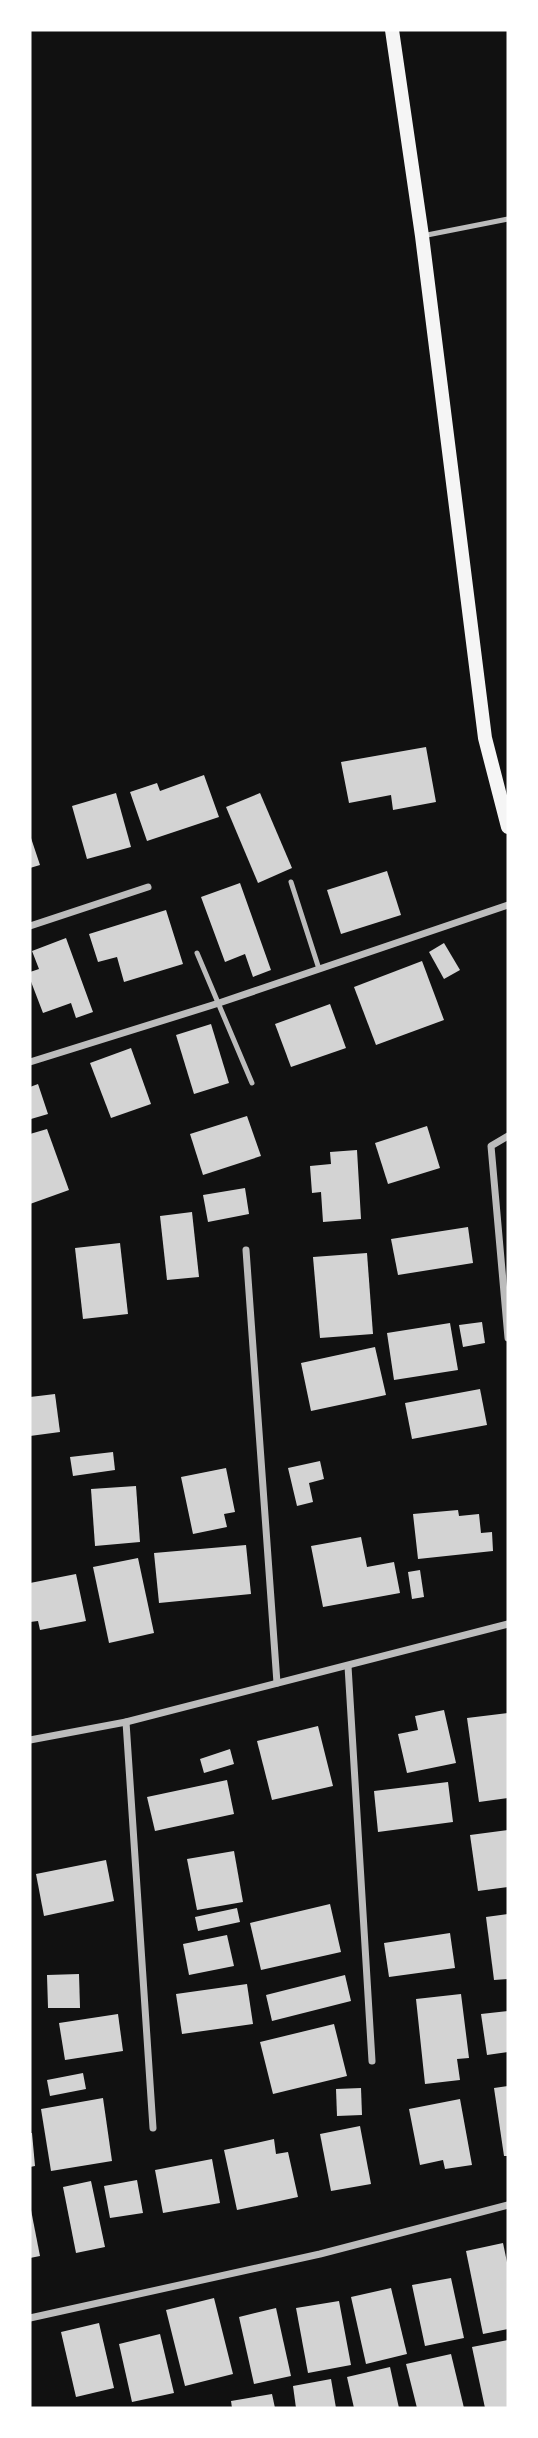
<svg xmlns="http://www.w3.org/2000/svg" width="538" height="2438" font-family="Figtree,sans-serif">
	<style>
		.building { fill: #d3d3d3 }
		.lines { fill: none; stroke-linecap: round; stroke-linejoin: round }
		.service { stroke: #bcbcbc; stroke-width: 5 }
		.minor { stroke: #bcbcbc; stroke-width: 7 }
		.secondary { stroke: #f5f5f5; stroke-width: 14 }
	</style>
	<rect width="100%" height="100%" fill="#111"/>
	<g class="building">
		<polygon points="426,747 436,802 393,810 391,795 349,803 341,762"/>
		<polygon points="204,775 219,817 147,841 130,792 157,783 160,791"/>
		<polygon points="116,793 131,847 87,859 72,806"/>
		<polygon points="260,793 292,868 258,883 226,807"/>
		<polygon points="30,835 40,865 30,868"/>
		<polygon points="387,871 401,915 341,934 327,890"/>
		<polygon points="240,883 271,970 253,977 245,954 225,962 201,897"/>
		<polygon points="166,910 183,964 124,982 117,957 98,962 89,934"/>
		<polygon points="66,938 93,1012 76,1018 71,1003 43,1013 30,979 30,972 39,969 32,951"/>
		<polygon points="444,943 460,970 444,979 429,952"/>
		<polygon points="422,961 444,1020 376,1045 354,987"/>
		<polygon points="330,1004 346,1048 291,1067 275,1024"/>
		<polygon points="211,1024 229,1083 194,1094 176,1035"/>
		<polygon points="131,1048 151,1104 111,1118 90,1063"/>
		<polygon points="38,1084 48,1114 31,1119 30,1087"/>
		<polygon points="247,1116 261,1156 203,1175 190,1134"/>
		<polygon points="427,1126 440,1168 388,1184 375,1143"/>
		<polygon points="47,1129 69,1190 30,1204 30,1134"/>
		<polygon points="357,1150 361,1219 323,1222 321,1192 312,1193 310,1166 331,1164 330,1152"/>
		<polygon points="245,1188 249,1214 208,1222 203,1195"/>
		<polygon points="192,1212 199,1277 167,1280 160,1216"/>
		<polygon points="468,1227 473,1263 398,1275 391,1239"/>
		<polygon points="120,1243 128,1314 83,1319 75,1248"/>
		<polygon points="367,1253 373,1334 320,1338 313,1257"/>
		<polygon points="482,1322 485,1343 463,1347 459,1325"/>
		<polygon points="450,1323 458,1370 394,1380 387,1333"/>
		<polygon points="375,1347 386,1395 311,1411 301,1363"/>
		<polygon points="480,1389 487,1425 412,1439 405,1403"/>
		<polygon points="55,1394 60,1432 30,1436 30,1397"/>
		<polygon points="113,1452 115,1470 73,1476 70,1457"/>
		<polygon points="320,1461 324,1479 309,1483 313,1502 297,1506 288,1468"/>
		<polygon points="226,1468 235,1512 224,1514 227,1527 193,1534 181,1477"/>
		<polygon points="136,1486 140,1542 95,1546 91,1489"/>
		<polygon points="458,1510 459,1516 479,1514 481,1533 492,1532 493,1551 418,1559 413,1514"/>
		<polygon points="361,1537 367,1567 394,1562 400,1593 323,1607 311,1546"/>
		<polygon points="246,1545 251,1594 159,1603 154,1553"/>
		<polygon points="138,1558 154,1633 109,1643 93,1567"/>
		<polygon points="420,1570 424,1597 412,1599 408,1572"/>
		<polygon points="76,1574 86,1621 40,1630 38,1621 30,1622 30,1583"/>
		<polygon points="444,1710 456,1763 407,1773 398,1734 418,1730 415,1716"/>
		<polygon points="508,1713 508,1798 479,1802 467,1718"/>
		<polygon points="318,1726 333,1786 272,1800 257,1741"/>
		<polygon points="230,1749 234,1764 204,1773 200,1759"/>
		<polygon points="227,1780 234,1814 155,1831 147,1797"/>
		<polygon points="448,1782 453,1822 378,1832 374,1791"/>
		<polygon points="508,1830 508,1887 478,1891 470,1835"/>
		<polygon points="234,1851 243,1902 197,1910 187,1859"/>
		<polygon points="106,1860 114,1901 44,1916 36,1874"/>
		<polygon points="330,1904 341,1952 261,1970 250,1923"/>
		<polygon points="237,1908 240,1922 198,1931 195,1917"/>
		<polygon points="508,1914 508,1979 494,1980 486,1917"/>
		<polygon points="450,1933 455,1968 389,1977 384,1943"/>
		<polygon points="227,1935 234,1966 189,1975 183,1944"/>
		<polygon points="79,1974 80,2008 48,2008 47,1975"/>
		<polygon points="345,1975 351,2001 272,2021 266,1995"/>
		<polygon points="247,1984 253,2024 182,2034 176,1994"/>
		<polygon points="461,1994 469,2058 457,2059 460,2080 425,2084 416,1999"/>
		<polygon points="508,2011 508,2052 487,2055 481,2014"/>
		<polygon points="118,2014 123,2051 65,2060 59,2023"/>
		<polygon points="334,2024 347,2076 273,2094 260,2042"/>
		<polygon points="83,2073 86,2089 50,2096 47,2080"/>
		<polygon points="508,2086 508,2156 504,2156 494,2088"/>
		<polygon points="361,2088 362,2115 337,2116 336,2089"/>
		<polygon points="103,2098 112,2161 51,2171 41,2109"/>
		<polygon points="460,2099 472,2165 445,2169 443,2160 420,2165 409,2109"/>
		<polygon points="360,2126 371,2184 331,2191 320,2134"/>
		<polygon points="30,2133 32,2133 35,2166 30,2167"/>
		<polygon points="274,2139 276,2154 288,2152 298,2197 237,2210 224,2150"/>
		<polygon points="212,2159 220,2203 163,2213 155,2170"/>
		<polygon points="137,2180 143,2213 110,2218 104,2186"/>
		<polygon points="91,2181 105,2247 76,2253 63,2187"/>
		<polygon points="30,2205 40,2256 30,2258"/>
		<polygon points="503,2243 508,2267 508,2329 483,2334 466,2251"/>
		<polygon points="451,2278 464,2338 425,2346 412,2285"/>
		<polygon points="391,2288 407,2354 366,2364 351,2297"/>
		<polygon points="214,2298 233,2374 185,2386 166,2310"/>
		<polygon points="339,2301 351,2365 308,2373 296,2308"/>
		<polygon points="276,2308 291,2376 254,2384 239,2317"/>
		<polygon points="99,2323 114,2388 76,2397 61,2332"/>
		<polygon points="160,2334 174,2393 132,2402 119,2344"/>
		<polygon points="508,2340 508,2408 485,2408 472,2347"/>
		<polygon points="451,2354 464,2408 417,2408 406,2364"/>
		<polygon points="390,2367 399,2408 354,2408 347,2377"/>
		<polygon points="331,2379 336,2408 296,2408 293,2386"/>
		<polygon points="272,2394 275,2408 232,2408 231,2401"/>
	</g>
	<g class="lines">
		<g class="service">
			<polyline points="422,236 508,219"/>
			<polyline points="291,882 319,969"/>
			<polyline points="197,953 252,1083"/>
		</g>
		<g class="minor">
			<polyline points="30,926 148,887"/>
			<polyline points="30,1062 219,1003 508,905"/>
			<polyline points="508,1136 491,1146 508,1338"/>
			<polyline points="246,1250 277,1683"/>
			<polyline points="348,1666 372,2061"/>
			<polyline points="126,1722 153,2128"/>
			<polyline points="30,1740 126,1722 508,1624"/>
			<polyline points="30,2318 320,2254 508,2205"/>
		</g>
		<polyline class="secondary" points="392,30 422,236 485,738 508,827"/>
	</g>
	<rect width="538" height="2438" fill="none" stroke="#ffffff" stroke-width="63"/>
</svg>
